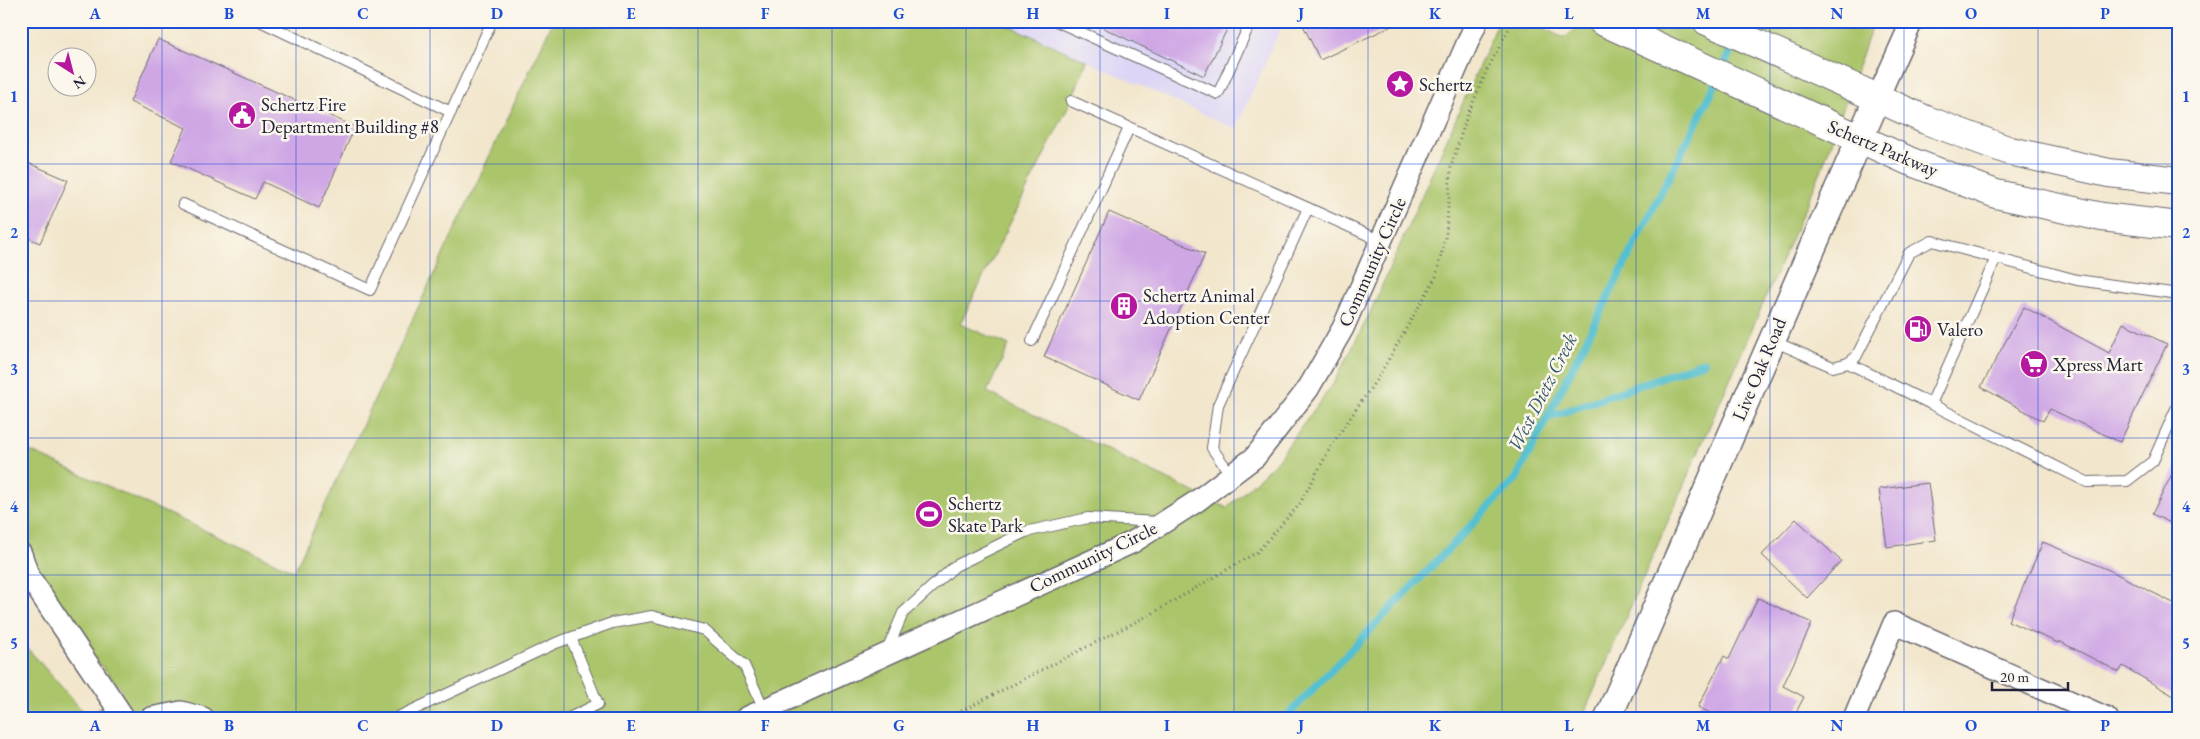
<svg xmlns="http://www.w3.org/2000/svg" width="2200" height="739" font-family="'EB Garamond',serif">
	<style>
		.built { fill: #ddd5f6 }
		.green { fill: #aac56b; stroke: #667453 }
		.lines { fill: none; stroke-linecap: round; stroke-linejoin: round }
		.stream { stroke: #54c0cf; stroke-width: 8 }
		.building { fill: #cfa7e5 }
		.service-casing { stroke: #6b676e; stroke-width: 12 }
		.minor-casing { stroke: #6b676e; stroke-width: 24 }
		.tertiary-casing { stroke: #6b676e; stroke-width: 29 }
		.secondary-casing { stroke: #6b676e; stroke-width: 30 }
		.path { stroke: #6b676e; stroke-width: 3; stroke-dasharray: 1 4; stroke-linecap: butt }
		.service { stroke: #fff; stroke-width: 10 }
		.minor { stroke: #fff; stroke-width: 21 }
		.tertiary { stroke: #fff; stroke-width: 26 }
		.secondary { stroke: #fff; stroke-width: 28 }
		.grid { fill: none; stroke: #1d4ed8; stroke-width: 1; stroke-opacity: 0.55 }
		.labels { text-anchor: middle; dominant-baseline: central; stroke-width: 5; stroke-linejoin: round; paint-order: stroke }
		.poi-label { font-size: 19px; fill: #22223b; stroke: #fbf7ec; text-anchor: start }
		.street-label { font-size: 19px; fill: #22223b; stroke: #fbf7ec }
		.water-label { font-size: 20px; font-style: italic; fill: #34596f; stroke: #fbf7ec }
		.neatline { fill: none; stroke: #1d4ed8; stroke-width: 2 }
		.grid-label { font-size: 16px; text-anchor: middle; font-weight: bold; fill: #1d4ed8 }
	</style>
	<rect width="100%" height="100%" fill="#fbf7ec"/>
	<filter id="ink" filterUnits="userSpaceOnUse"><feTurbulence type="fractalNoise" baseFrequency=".02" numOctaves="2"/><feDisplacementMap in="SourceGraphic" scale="10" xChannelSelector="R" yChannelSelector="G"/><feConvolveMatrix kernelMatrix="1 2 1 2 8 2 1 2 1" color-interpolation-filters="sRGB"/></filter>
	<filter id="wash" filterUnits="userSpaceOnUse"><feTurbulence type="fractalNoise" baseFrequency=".0096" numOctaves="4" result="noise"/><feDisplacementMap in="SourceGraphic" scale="20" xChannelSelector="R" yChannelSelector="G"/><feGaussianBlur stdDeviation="1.12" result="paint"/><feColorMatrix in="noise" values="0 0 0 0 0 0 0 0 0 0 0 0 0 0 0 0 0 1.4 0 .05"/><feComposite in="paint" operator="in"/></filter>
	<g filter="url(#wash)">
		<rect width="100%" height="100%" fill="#f2e6cc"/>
		<polygon class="built" points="999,21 1284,21 1236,129"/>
		<polygon class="green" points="553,21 999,21 1087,61 1071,101 960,324 1009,345 987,392 1227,508 1275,463 1333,384 1369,315 1499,21 1527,21 1564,38 1587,21 1874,21 1821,171 1582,718 21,718 21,641 88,717 123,691 86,648 42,584 21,533 21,447 294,571"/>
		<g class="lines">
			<g class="stream">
				<polyline points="1547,418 1704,362"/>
				<polyline points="1285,718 1516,479 1710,96 1744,21"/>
			</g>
		</g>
		<g id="blocks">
			<g class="building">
				<polygon points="1089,21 1231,21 1204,76"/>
				<polygon points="1301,21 1402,21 1320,60"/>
				<polygon points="158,39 355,127 319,208 263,182 255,199 171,161 186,128 130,102"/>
				<polygon points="21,160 68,180 40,243 21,235"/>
				<polygon points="1109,212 1205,254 1139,400 1044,357"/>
				<polygon points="2024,307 2109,353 2123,323 2167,344 2120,442 2050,409 2043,421 1981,387"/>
				<polygon points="2179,460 2179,527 2152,514"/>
				<polygon points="1928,483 1936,540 1887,547 1879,489"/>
				<polygon points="1796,519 1841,561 1807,598 1762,555"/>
				<polygon points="2043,542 2109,570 2179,606 2179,699 2123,666 2119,672 2059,641 2058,643 2008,621"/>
				<polygon points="1758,598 1812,623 1783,686 1804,697 1793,718 1720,718 1698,707 1724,656 1729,659"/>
			</g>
		</g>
	</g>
	<g filter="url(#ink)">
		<use href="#blocks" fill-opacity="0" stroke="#6b676e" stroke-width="1"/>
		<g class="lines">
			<defs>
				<g id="service">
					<polyline points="1056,21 1218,94 1251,21"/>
					<polyline points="262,22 451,112"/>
					<polyline points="1071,101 1381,241"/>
					<polyline points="183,204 370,290 492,21"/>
					<polyline points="1996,258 1931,404 2087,482 2127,481 2153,461 2179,402"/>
					<polyline points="1032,341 1129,128"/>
					<polyline points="1773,341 1833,367 1848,363 1856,357 1909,253 1932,241 2077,280 2179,294"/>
					<polyline points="1848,363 1931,404"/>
					<polyline points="1231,475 1212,448 1218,405 1308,208"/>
					<polyline points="886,653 903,613 955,566 1025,532 1088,518 1157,522"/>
					<polyline points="396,718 556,643 612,623 652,616 704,630 744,665 764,709"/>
					<polyline points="569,718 598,704 571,638"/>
				</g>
				<g id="minor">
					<polyline points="1878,97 1912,21"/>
					<polyline points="21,554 28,575 124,718"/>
					<polyline points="151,718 181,712 203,718"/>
					<polyline points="746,718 1133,542 1197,501 1255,457 1308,389 1343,328 1477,21"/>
					<polyline points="1854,718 1894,623 2107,718"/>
				</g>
				<polyline id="tertiary" points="1608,718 1878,97"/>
				<g id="secondary">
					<polyline points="1602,21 1909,161 1996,194 2102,217 2179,226"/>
					<polyline points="1707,21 1926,120 2010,151 2109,173 2179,181"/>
				</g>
			</defs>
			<use href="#service" class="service-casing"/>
			<use href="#minor" class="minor-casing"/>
			<use href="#tertiary" class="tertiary-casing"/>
			<use href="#secondary" class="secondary-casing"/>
			<g class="path">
				<polyline points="1563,21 1576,27"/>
				<polyline points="948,718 1153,613 1257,552 1299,505 1333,443 1379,376 1436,277 1446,234 1451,167 1467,116 1488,68 1513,21"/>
			</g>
			<use href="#service" class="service"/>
			<use href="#minor" class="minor"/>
			<use href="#tertiary" class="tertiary"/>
			<use href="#secondary" class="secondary"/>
		</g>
	</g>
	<path class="grid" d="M162,21v697M296,21v697M430,21v697M564,21v697M698,21v697M832,21v697M966,21v697M1100,21v697M1234,21v697M1368,21v697M1502,21v697M1636,21v697M1770,21v697M1904,21v697M2038,21v697M21,164h2158M21,301h2158M21,438h2158M21,575h2158"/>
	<defs>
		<symbol id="sight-disc" viewBox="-11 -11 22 22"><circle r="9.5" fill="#b5179e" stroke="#fbf7ec"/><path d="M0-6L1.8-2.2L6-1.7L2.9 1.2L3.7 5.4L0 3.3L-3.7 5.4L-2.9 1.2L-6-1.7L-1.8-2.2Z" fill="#fff"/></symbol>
		<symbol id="civic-disc" viewBox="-11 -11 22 22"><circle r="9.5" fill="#b5179e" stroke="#fbf7ec"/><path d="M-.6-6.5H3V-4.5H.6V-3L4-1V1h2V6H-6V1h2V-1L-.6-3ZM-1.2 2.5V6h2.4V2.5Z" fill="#fff"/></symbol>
		<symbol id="building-disc" viewBox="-11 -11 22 22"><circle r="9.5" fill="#b5179e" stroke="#fbf7ec"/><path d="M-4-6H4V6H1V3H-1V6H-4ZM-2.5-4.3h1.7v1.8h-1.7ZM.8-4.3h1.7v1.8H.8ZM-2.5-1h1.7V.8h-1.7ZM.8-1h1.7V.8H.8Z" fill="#fff"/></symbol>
		<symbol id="fuel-disc" viewBox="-11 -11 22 22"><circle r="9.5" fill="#b5179e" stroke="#fbf7ec"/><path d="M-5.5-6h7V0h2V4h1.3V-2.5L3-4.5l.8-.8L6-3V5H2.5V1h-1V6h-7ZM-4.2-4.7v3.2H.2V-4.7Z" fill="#fff"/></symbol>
		<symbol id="supermarket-disc" viewBox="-11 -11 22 22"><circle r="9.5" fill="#b5179e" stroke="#fbf7ec"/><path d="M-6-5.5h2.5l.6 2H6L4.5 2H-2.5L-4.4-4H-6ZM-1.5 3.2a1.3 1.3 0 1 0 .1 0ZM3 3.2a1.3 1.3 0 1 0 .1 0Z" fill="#fff"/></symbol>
		<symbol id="stadium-disc" viewBox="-11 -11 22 22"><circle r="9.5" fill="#b5179e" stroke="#fbf7ec"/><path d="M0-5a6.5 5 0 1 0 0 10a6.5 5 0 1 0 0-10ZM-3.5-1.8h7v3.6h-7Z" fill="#fff"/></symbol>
	</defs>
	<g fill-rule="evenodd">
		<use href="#sight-disc" x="1384" y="68" width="32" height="32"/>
		<use href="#civic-disc" x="226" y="99" width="32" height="32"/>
		<use href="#building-disc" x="1108" y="290" width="32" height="32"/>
		<use href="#fuel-disc" x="1902" y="313" width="32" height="32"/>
		<use href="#supermarket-disc" x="2018" y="348" width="32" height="32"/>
		<use href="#stadium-disc" x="913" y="498" width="32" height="32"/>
	</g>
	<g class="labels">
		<g class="poi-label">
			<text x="1419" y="84">Schertz</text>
			<text x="261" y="104">Schertz Fire<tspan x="261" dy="22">Department Building #8</tspan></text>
			<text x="1143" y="295">Schertz Animal<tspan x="1143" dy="22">Adoption Center</tspan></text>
			<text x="1937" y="329">Valero</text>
			<text x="2053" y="364">Xpress Mart</text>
			<text x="948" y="503">Schertz<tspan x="948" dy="22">Skate Park</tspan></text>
		</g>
		<g class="street-label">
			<text transform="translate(1883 148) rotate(23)">Schertz Parkway</text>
			<text transform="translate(1372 262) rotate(-66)">Community Circle</text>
			<text transform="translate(1759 369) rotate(-67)">Live Oak Road</text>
			<text transform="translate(1093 557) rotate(-26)">Community Circle</text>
		</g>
		<g class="water-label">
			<text transform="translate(1542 392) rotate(-63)">West Dietz Creek</text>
		</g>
	</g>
	<rect width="2200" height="739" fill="none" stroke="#fbf7ec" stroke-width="55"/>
	<g transform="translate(72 72) rotate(144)"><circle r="24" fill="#fbf7ec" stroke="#a4a2a5"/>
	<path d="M0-4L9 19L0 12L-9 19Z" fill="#b5179e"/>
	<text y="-8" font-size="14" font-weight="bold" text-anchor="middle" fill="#22223b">N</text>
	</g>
	<path d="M1992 682v8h76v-8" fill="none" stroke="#22223b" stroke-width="2.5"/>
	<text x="2000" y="682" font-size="15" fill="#22223b" stroke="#fbf7ec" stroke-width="4" paint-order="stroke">20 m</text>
	<rect x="28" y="28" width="2144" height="684" class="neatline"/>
	<g class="grid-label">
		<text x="95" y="19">A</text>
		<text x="229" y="19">B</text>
		<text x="363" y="19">C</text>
		<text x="497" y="19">D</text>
		<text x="631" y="19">E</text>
		<text x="765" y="19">F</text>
		<text x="899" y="19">G</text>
		<text x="1033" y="19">H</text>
		<text x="1167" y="19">I</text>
		<text x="1301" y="19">J</text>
		<text x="1435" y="19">K</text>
		<text x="1569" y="19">L</text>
		<text x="1703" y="19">M</text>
		<text x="1837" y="19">N</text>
		<text x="1971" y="19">O</text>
		<text x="2105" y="19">P</text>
		<text x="14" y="102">1</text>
		<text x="2186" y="102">1</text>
		<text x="14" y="238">2</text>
		<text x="2186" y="238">2</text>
		<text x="14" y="375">3</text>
		<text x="2186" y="375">3</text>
		<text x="14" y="512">4</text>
		<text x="2186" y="512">4</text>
		<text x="14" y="649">5</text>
		<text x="2186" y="649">5</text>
		<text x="95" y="731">A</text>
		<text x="229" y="731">B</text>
		<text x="363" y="731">C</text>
		<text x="497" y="731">D</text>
		<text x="631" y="731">E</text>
		<text x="765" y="731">F</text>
		<text x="899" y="731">G</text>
		<text x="1033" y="731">H</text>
		<text x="1167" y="731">I</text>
		<text x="1301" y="731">J</text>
		<text x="1435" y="731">K</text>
		<text x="1569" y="731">L</text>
		<text x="1703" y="731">M</text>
		<text x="1837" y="731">N</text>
		<text x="1971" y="731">O</text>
		<text x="2105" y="731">P</text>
	</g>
</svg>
